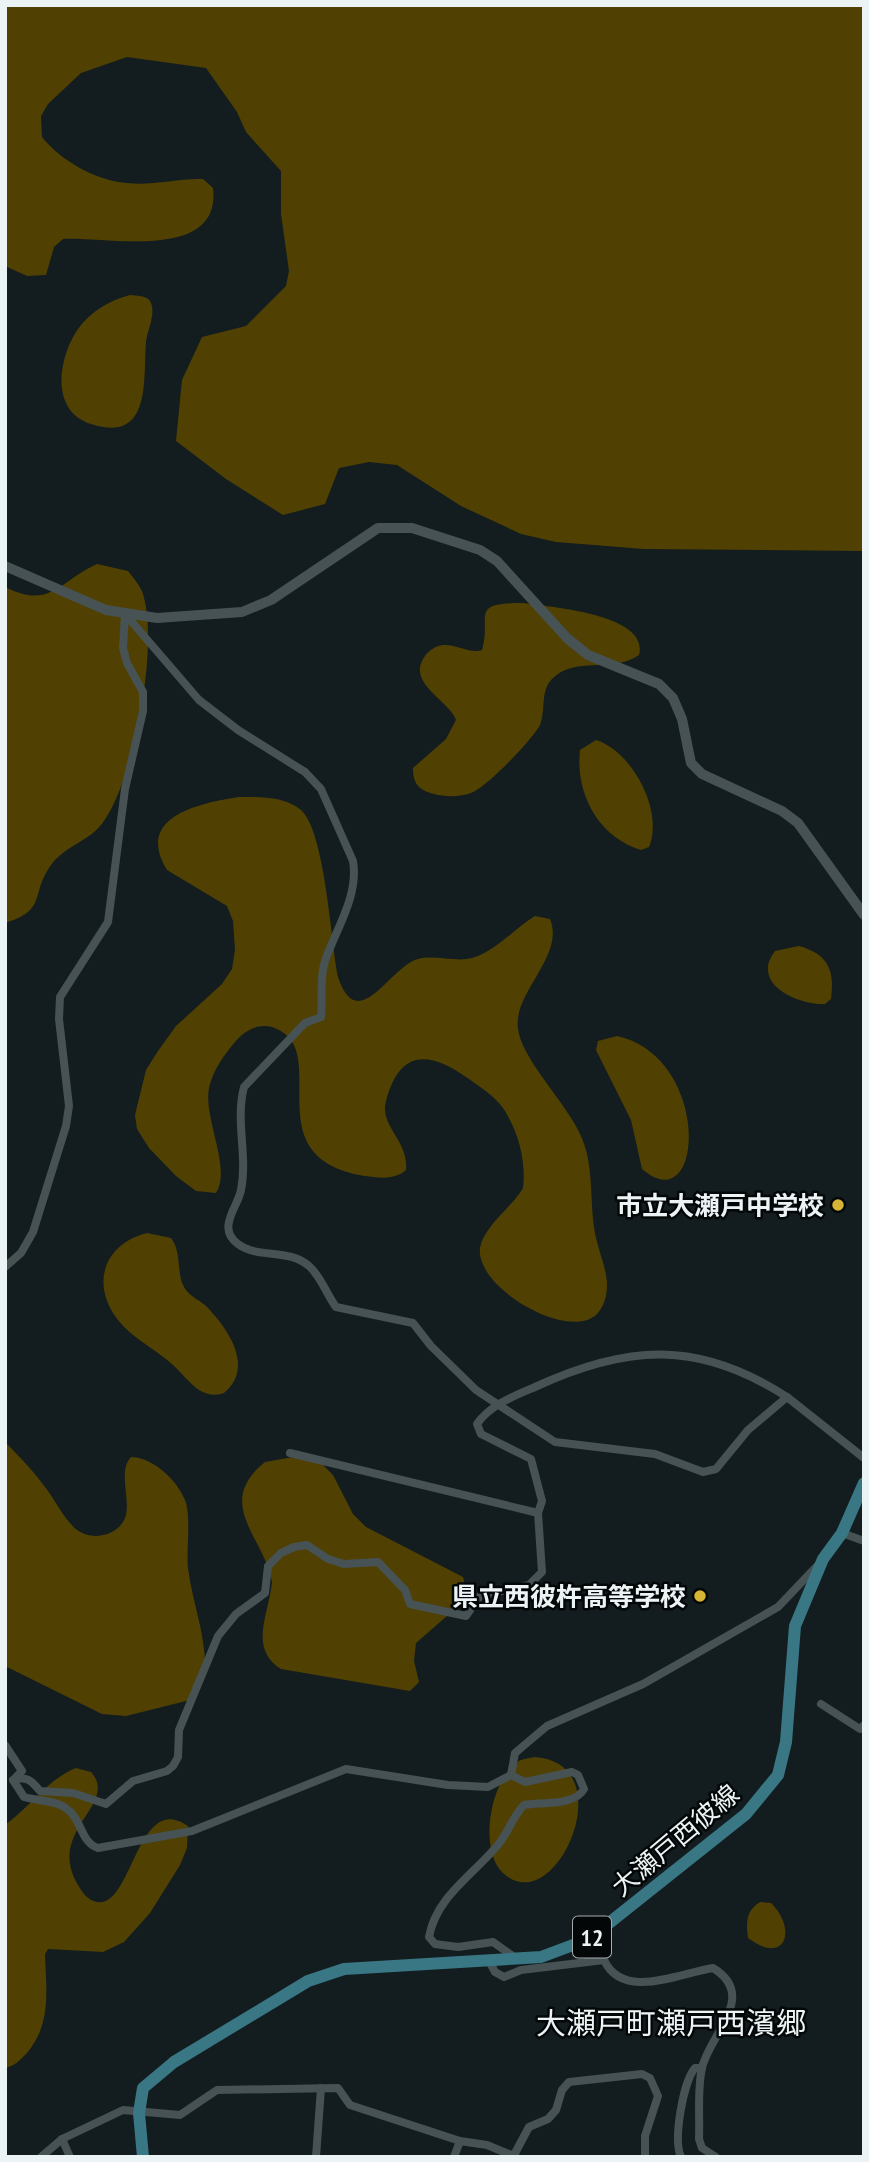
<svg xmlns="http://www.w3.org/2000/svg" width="869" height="2162" font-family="'PT Sans Narrow','Noto Sans JP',sans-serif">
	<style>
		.forest { fill: #504103 }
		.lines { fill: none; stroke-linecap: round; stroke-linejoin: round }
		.minor { stroke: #475255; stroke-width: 8 }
		.tertiary { stroke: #475255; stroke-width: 10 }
		.primary { stroke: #397785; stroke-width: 12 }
		.poi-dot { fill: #d6b534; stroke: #040707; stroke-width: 2.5 }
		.labels { text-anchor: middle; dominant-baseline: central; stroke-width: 5; stroke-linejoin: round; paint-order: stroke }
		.shield { fill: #040707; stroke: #a6acad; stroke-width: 2 }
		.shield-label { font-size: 24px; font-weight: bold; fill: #ecf3f4 }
		.poi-label { font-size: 26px; font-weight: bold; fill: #ecf3f4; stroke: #040707; text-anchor: end }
		.street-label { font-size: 26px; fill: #ecf3f4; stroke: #040707 }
		.quarter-label { font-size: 30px; fill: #ecf3f4; stroke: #040707 }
	</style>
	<rect width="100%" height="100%" fill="#131d1f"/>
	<g class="forest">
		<path d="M5,5h859v546l-220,-2 -88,-7 -35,-8 -60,-28 -64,-41 -28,-3 -30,6 -14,36 -42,11 -57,-36 -50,-38 6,-61 20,-43 44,-11 40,-40 3,-15 -8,-57v-43l-35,-39 -9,-20 -31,-44 -79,-11 -46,16 -33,31 -7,12 1,21c19,24 55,44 85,46 25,3 51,-5 76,-4l10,9c9,75 -110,48 -150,51l-9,8 -8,28 -19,1 -22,-10z"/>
		<path d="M130,295c6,1 16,0 20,6 7,12 -3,29 -4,42 -3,36 6,101 -55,81 -41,-13 -33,-66 -13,-95 12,-17 32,-29 52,-34z"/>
		<path d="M97,564l31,7c6,8 14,16 16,27 14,51 -10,186 -43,227 -14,17 -36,21 -50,40 -21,29 -3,45 -46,58v-336c46,23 54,-6 92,-23z"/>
		<path d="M523,603c27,4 127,11 116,52 -25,18 -65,1 -87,24 -12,12 -6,31 -12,46 -8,15 -53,62 -69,68 -11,4 -26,4 -37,1 -16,-4 -21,-11 -21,-26l33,-29 10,-19c-7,-20 -51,-37 -31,-64 4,-6 11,-10 18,-11 14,-1 26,9 39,5 10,-35 -14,-47 41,-47z"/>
		<path d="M596,740c36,11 68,71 53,107l-8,3c-43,-13 -66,-57 -61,-100z"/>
		<path d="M239,797c21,0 45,-1 62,13 24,21 30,132 37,167 20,60 52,-11 80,-18 16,-4 33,2 49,0 26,-4 46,-30 68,-43l15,3c16,39 -42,76 -31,115 8,31 47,69 61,100 15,31 9,66 15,99 3,17 12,36 12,52 0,11 -3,21 -10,29 -28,28 -122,-26 -117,-66 3,-21 32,-41 43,-60 3,-27 -4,-54 -18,-77 -8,-13 -23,-23 -36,-32 -39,-28 -69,-31 -83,22 -7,25 23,40 20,69 -11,10 -27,8 -41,6 -116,-19 -28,-128 -93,-149 -14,-4 -28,4 -37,15 -11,13 -22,28 -26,46 -6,30 23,80 7,105l-20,-2 -20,-15 -27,-28 -12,-19 -2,-14 11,-45 12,-19 18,-25 46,-42 10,-15 3,-19 -2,-29 -6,-15 -60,-36c-33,-54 34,-67 72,-73z"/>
		<path d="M799,946c29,8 36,24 32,53l-6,5c-20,1 -59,-12 -57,-37 0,-5 4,-12 7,-16z"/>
		<path d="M617,1036c95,21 88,187 25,133l-11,-49 -35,-70 2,-9z"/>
		<path d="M147,1233l24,5c12,16 4,37 15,52 5,7 15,11 21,17 21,22 48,60 17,86 -8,3 -17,2 -25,-3 -10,-7 -18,-18 -27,-26 -17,-15 -41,-27 -54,-44 -28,-36 -14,-76 29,-87z"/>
		<path d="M5,1442c16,16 30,31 43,49 9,13 17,29 29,39 16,12 44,5 49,-15 4,-18 -8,-44 5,-58 21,0 45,22 53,41 8,15 2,51 4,70 4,33 18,67 17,101 -1,12 -5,21 -11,30l-68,17 -24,-2 -97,-48z"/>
		<path d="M299,1456l23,8 11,11 20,39 13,13 97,50 4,16 -4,9 -47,41 -2,18 5,21 -9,9 -129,-22c-33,-21 -12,-55 -9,-87 -7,-44 -59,-78 -7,-120z"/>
		<path d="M534,1757c91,5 22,165 -31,116 -25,-23 -13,-94 16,-112 3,-2 11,-3 15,-4z"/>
		<path d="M76,1768l15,4c29,33 -46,58 -13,113 5,8 9,15 19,17 36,6 40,-112 91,-76l-1,22 -7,17 -30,48 -26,29 -21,10 -55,-3 -3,5c1,36 7,69 -18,99 -7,7 -12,13 -22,15v-243c24,-17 44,-47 71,-57z"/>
		<path d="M760,1902l11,1c27,27 14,63 -23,35 -2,-17 -2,-27 12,-36z"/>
	</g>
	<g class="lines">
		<g class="minor">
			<path d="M125,614l74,86 39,30 67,42 16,17 32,72c6,35 -17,68 -28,100 -6,18 -2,38 -4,56l-16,6 -61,64c-9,34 4,69 -3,103 -3,17 -25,38 -3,54 20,15 51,4 71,22 11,9 18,29 27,41l77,16 18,23 45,44 79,52 100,12 48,18 13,-3 32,-39 39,-33 77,61"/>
			<polyline points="5,1267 21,1253 33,1232 66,1126 69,1106 59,1019 60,997 108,922 125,789 143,711 143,692 127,663 123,648 125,614"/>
			<polyline points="290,1453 538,1513"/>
			<polyline points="842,1533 864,1541"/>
			<polyline points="821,1704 860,1729 864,1725"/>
			<polyline points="5,1745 22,1771 15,1778"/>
			<path d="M511,1775l14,7 47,-10 6,3 6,14c-9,17 -42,13 -60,16 -12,12 -16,29 -27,41 -24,29 -61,51 -68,91l6,7 23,3 35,-5 24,17"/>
			<polyline points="511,1775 515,1753 547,1726 643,1684 778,1607 818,1565"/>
			<path d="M13,1780c14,-4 18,0 27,11l33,2 33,11 27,-23 34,-10 6,-5 5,-9 1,-27 39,-94 18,-22 29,-21 3,-27 13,-13 13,-6 13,-2 21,14 16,5 34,-2 27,28 5,14 56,12 14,-20 49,-11 13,-13 -4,-59 4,-12 -11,-42 -50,-25 -4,-10c13,-19 37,-28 58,-37 93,-43 164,-47 252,10"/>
			<path d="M13,1780l11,17c13,4 32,3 43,12 15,10 13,33 31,39l94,-17 154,-62 102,16 40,2 23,-12"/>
			<path d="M489,1961l6,11 9,5 17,-7 83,-10c19,41 76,13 109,8 46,28 -4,67 -11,100 -5,22 -2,49 -3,71l3,9 14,9"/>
			<polyline points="62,2139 70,2157"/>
			<polyline points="514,2155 529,2127 548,2119 556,2110 562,2090 569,2082 642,2074 650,2078 658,2096 645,2136 645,2157"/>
			<polyline points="41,2157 62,2139 123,2110 180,2115 217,2090 338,2088 350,2105 460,2141 487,2145 516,2157"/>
			<polyline points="316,2157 321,2088"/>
			<polyline points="454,2157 460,2141"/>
			<path d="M681,2157c-8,-17 2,-75 14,-89h7"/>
		</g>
		<polyline class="tertiary" points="5,566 106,610 157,618 242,612 271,600 378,528 412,528 480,550 497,561 567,638 588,655 659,684 673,698 682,719 691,763 702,774 782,811 798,823 864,915"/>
		<polyline class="primary" points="143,2157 139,2113 143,2088 174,2062 308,1981 344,1969 541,1957 589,1939 746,1814 778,1775 786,1742 795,1626 823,1559 842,1533 864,1483"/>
	</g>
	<g class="poi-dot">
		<circle cx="838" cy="1205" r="7"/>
		<circle cx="700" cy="1596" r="7"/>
	</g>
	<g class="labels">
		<rect class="shield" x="573" y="1916.5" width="38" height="41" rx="5"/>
		<g class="shield-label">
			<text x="592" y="1937">12</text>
		</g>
		<g class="poi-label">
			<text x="824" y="1205">市立大瀬戸中学校</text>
			<text x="686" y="1596">県立西彼杵高等学校</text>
		</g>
		<g class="street-label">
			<text transform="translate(675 1840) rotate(-40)">大瀬戸西彼線</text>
		</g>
		<g class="quarter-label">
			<text x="671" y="2022">大瀬戸町瀬戸西濱郷</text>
		</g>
	</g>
	<rect width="869" height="2162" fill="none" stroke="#ecf3f4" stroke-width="14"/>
</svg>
